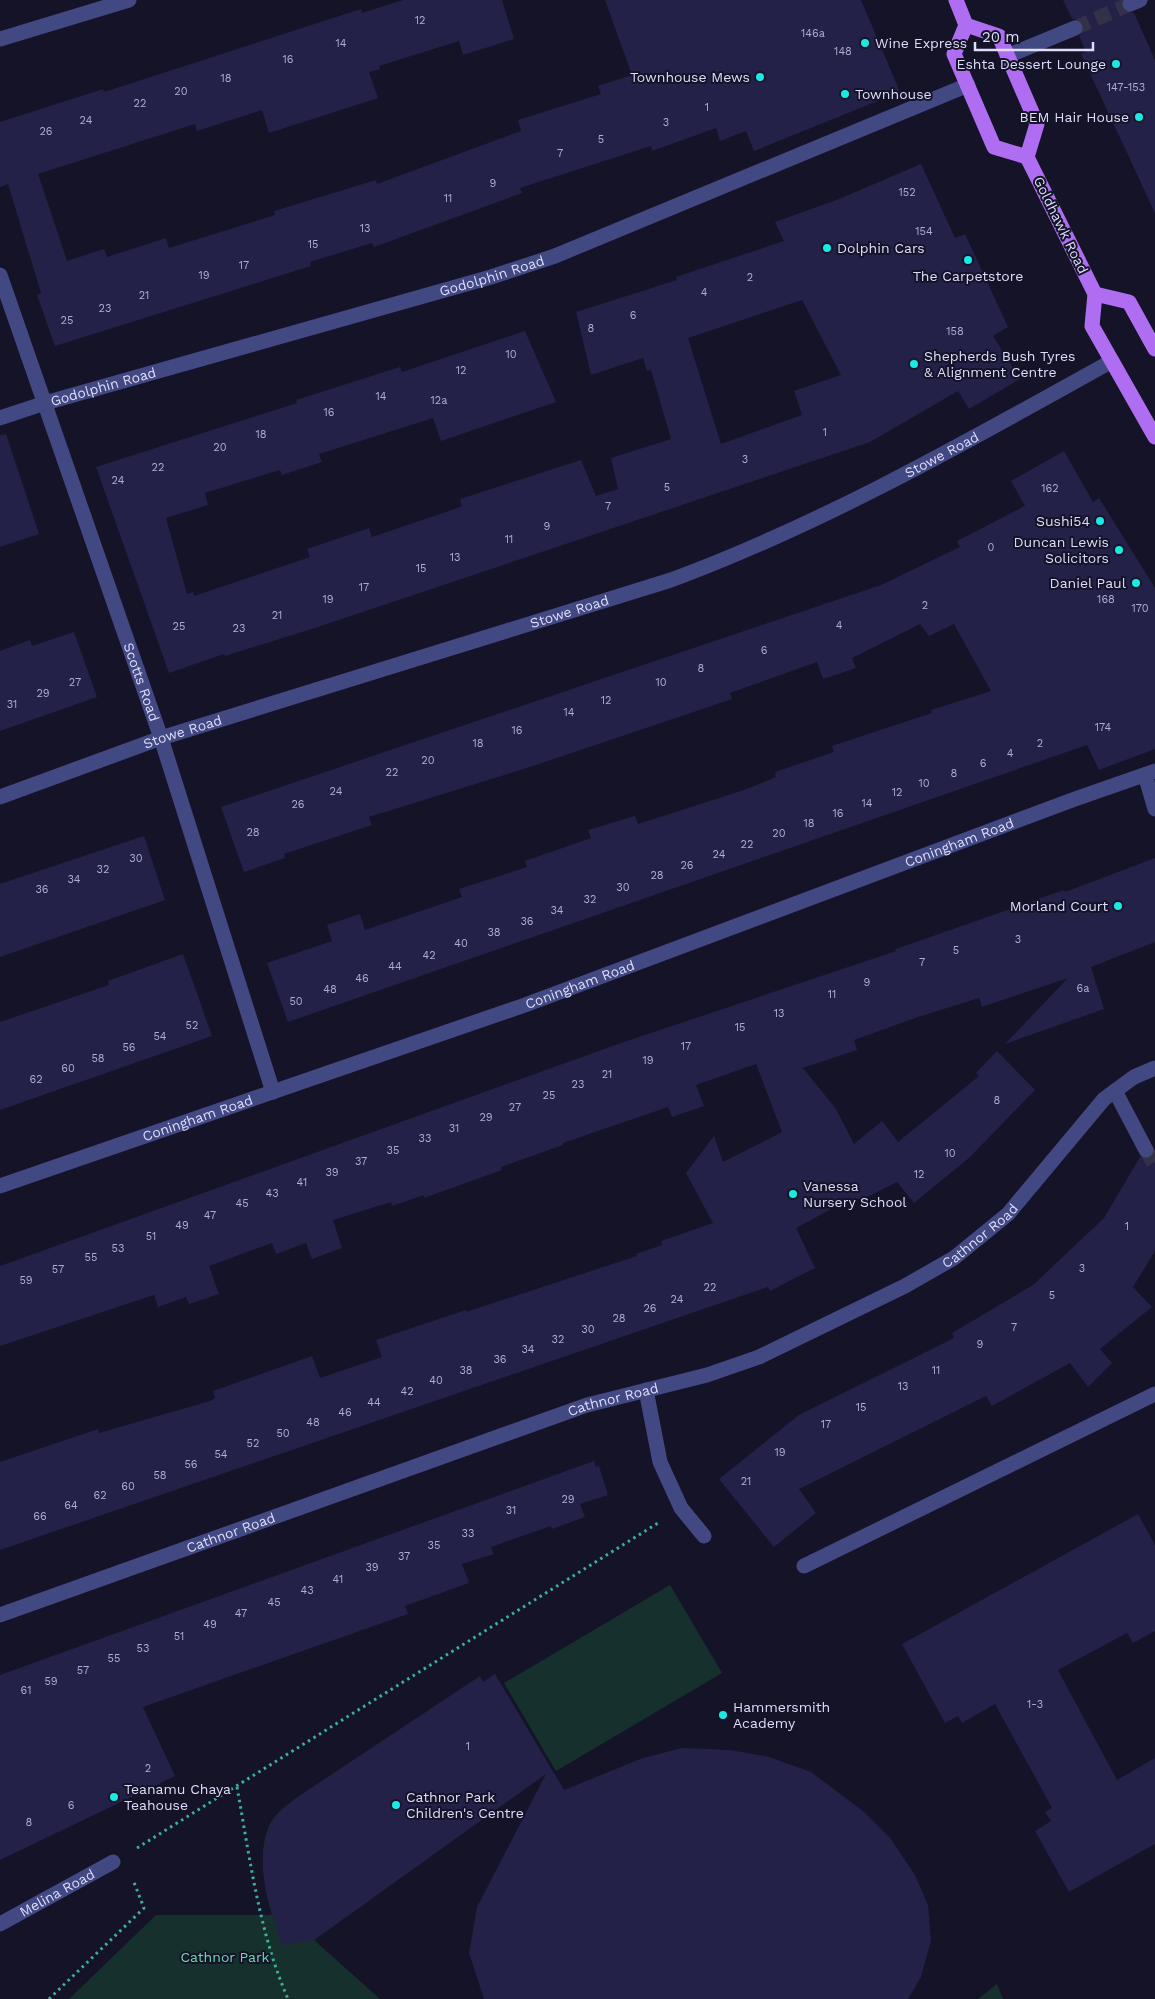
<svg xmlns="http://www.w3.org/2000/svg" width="1155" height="1999" font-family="'Work Sans',sans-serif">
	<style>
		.green { fill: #16312d }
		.building { fill: #232147; fill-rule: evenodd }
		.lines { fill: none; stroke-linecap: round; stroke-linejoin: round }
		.minor-tunnel { stroke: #323148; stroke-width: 15; stroke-dasharray: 15 8; stroke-linecap: butt }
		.path { stroke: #3cb09a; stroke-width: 3; stroke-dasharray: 2.5 4; stroke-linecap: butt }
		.minor { stroke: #424882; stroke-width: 15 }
		.major { stroke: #af6ef1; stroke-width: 15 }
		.poi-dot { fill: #1be9e3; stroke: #141328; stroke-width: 2 }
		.labels { text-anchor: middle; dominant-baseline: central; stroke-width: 4; stroke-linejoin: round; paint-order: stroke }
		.number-label { font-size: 11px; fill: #aeaecf }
		.poi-label { font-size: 14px; fill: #ddddfc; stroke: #141328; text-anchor: start }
		.street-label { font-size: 14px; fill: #ddddfc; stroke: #141328 }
		.park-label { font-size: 14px; fill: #6fd6af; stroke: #141328 }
	</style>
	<rect width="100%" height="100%" fill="#141328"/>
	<g class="green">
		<polygon points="670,1585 722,1673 556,1771 504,1683"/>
		<path d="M299,1796l126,25 17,27 -128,92 66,59h-311l87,-84h116c-8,-28 -18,-78 6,-102 6,-6 14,-12 21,-17z"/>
		<polygon points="997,1984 1003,1999 978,1999"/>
	</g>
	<g class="building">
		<polygon points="403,0 502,0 514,39 463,55 459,41 379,66 380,69 369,72 378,98 269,133 262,110 197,131 195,124 38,174 67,261 104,249 107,257 166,238 169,248 275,215 274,211 376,180 377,184 521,131 518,120 601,94 598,86 632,75 605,0 861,0 900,92 754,151 746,131 720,141 716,128 652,151 651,146 520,188 522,193 374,247 372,243 310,262 311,266 55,346 37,295 41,293 8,184 0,187 0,122 103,89 104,92 361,9 362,13"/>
		<polygon points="1063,0 1122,0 1121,7 1124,11 1134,13 1155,60 1155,213 1081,54 1086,52 1079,36 1084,30 1083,24 1077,19 1072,19"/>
		<path d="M921,164l34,74 10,-4 43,93 -15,9 27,43 -51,30 -11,-18 -88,51 -552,185 -93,29 -1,-2 -55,19 -73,-206 201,-64 -1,-3 104,-33 2,5 123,-41 31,71 -115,39 -8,-23 -114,36 3,8 -40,13 -2,-5 -75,23 3,12 -42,13 21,76 6,-2 1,4 116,-39 -3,-8 62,-21 3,9 74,-25 16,-6 -2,-7 121,-39 15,36 22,-7 -7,-31 60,-19 -20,-69 -4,1 -4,-13 -52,17 -15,-63 101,-32 -1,-3 108,-36 -9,-19 64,-23zM802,300l39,75 -47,16 8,24 -81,29 -33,-106z"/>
		<polygon points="6,434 39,534 0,547 0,435"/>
		<polygon points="1064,451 1093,502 1099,498 1155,588 1155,749 1099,770 1087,745 288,1022 267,963 332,941 327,925 360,914 365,930 462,897 459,889 527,867 525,861 591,838 588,830 635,816 638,824 744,790 776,777 775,772 834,752 832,746 932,713 931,710 991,691 954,624 929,636 920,624 852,658 856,668 823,679 817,662 730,693 732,699 533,766 369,817 372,825 284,854 285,858 244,872 221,807 881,585 960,547 957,541 1025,506 1011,481"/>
		<polygon points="74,632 97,697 0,731 0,651 30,640 32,646"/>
		<polygon points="144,836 165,900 0,957 0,884"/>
		<polygon points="1155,858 1155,942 1091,967 1104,1009 1005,1044 1068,978 982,1007 979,998 918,1017 854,1040 857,1050 803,1068 836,1109 854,1144 882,1121 898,1142 979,1076 976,1073 997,1051 1035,1090 969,1158 914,1203 897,1182 863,1199 850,1199 796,1228 815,1268 770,1291 768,1287 0,1550 0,1462 98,1429 99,1433 210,1401 215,1398 213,1391 312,1356 320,1378 382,1357 376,1340 466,1310 466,1312 637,1256 636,1254 662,1245 661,1241 713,1223 686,1173 714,1136 723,1162 782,1132 756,1064 696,1085 704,1106 672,1117 668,1107 563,1143 563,1145 501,1167 502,1170 424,1198 424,1195 392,1206 391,1202 333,1220 342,1248 312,1259 306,1243 276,1254 272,1243 209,1266 219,1294 189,1304 186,1297 158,1307 154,1295 0,1346 0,1266 621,1043 896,951 896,949 1064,890 1065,892"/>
		<polygon points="183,954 212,1036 0,1110 0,1022 109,985 108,981"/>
		<polygon points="1155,1152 1155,1251 1133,1287 1152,1307 1100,1349 1112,1363 1088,1387 1070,1363 992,1406 986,1396 799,1489 816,1513 774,1547 719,1479 799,1415 954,1338 952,1333 1033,1285 1104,1218 1140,1157 1150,1158"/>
		<polygon points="594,1461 596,1467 599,1466 608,1495 580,1504 585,1517 552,1529 551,1526 491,1547 494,1554 462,1564 469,1583 405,1606 408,1614 143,1707 175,1776 0,1860 0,1675"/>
		<polygon points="1138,1514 1155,1545 1155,1631 1133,1643 1127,1633 1058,1670 1117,1780 1155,1758 1155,1844 1069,1892 1035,1831 1051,1821 1045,1812 1052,1808 995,1704 962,1723 958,1716 945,1723 902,1644"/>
		<polygon points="495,1674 564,1790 643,1758 682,1748 730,1750 769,1757 811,1772 863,1811 890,1838 915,1875 928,1905 931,1940 921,1977 908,1999 484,1999 469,1953 477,1907 546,1774 314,1940 282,1945 266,1893 263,1869 263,1852 268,1830 277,1814 299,1796 480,1676 483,1682"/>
	</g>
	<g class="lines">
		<g class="minor-tunnel">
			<polyline points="1075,28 1130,4"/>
			<polyline points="1146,1150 1155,1165"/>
		</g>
		<g class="path">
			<path d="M237,1787c13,72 22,145 51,212"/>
			<polyline points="137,1848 658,1523"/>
			<polyline points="49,1999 144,1908 133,1880"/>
		</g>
		<g class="minor">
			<polyline points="1130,4 1140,0"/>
			<polyline points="0,39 129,0"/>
			<polyline points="1007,56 1075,28"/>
			<path id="s1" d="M0,275l161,463 112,354"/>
			<path id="s2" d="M0,418l45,-15 446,-126 64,-21 413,-171"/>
			<polyline points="1145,775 1155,809"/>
			<path id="s3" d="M0,797l161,-59 510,-158c154,-57 297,-139 441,-219"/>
			<polyline points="1115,1091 1146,1150"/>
			<path id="s4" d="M0,1186l525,-181 550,-206 80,-28"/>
			<polyline points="646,1390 660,1462 681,1508 704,1536"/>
			<polyline points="804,1566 1155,1394"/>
			<path id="s5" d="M0,1615l587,-210 120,-30 52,-18 146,-71 49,-28 54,-44 96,-115 30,-22 21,-9"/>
			<path id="s6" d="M0,1924l113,-62"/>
		</g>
		<g class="major">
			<polyline points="956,0 966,25 954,54 994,147 1027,157"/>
			<polyline points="966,25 999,36 1037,124 1027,157 1095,294 1092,326 1155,437"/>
			<polyline points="1095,294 1129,302 1155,349"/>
		</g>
	</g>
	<g class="poi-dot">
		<circle cx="865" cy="43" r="5"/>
		<circle cx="1116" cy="64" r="5"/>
		<circle cx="760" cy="77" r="5"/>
		<circle cx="845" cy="94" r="5"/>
		<circle cx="1139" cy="117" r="5"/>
		<circle cx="827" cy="248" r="5"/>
		<circle cx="968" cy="260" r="5"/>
		<circle cx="914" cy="364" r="5"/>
		<circle cx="1100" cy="521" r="5"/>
		<circle cx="1119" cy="550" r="5"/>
		<circle cx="1136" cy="583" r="5"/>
		<circle cx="1118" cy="906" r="5"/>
		<circle cx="793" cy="1194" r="5"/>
		<circle cx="723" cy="1715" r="5"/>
		<circle cx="114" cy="1797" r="5"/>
		<circle cx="396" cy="1805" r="5"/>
	</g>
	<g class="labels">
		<g class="number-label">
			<text x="420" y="20">12</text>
			<text x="813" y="33">146a</text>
			<text x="341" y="43">14</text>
			<text x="843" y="51">148</text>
			<text x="288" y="59">16</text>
			<text x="226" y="78">18</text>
			<text x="1126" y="87">147-153</text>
			<text x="181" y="91">20</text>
			<text x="140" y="103">22</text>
			<text x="707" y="107">1</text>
			<text x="86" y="120">24</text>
			<text x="666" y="122">3</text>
			<text x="46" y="131">26</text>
			<text x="601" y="139">5</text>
			<text x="560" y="153">7</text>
			<text x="493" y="183">9</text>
			<text x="907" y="192">152</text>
			<text x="448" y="198">11</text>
			<text x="365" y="228">13</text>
			<text x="924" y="231">154</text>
			<text x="313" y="244">15</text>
			<text x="244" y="265">17</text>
			<text x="204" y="275">19</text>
			<text x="750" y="277">2</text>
			<text x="704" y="292">4</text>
			<text x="144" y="295">21</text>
			<text x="105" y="308">23</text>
			<text x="633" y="315">6</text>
			<text x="67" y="320">25</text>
			<text x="591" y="328">8</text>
			<text x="955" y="331">158</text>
			<text x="511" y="354">10</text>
			<text x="461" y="370">12</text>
			<text x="381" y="396">14</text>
			<text x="439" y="400">12a</text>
			<text x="329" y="412">16</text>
			<text x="825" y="432">1</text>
			<text x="261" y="434">18</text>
			<text x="220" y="447">20</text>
			<text x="745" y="459">3</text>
			<text x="158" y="467">22</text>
			<text x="118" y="480">24</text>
			<text x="667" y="487">5</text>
			<text x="1050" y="488">162</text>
			<text x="608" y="506">7</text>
			<text x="547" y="526">9</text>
			<text x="509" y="539">11</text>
			<text x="991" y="547">0</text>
			<text x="455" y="557">13</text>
			<text x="421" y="568">15</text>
			<text x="364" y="587">17</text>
			<text x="328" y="599">19</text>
			<text x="1106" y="599">168</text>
			<text x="925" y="605">2</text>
			<text x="1140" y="608">170</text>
			<text x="277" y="615">21</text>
			<text x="839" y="625">4</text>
			<text x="179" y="626">25</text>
			<text x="239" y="628">23</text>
			<text x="764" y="650">6</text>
			<text x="701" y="668">8</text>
			<text x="75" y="682">27</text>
			<text x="661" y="682">10</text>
			<text x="43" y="693">29</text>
			<text x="606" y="700">12</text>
			<text x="12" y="704">31</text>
			<text x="569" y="712">14</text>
			<text x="1103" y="727">174</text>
			<text x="517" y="730">16</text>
			<text x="478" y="743">18</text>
			<text x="1040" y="743">2</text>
			<text x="1010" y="753">4</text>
			<text x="428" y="760">20</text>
			<text x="983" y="763">6</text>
			<text x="392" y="772">22</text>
			<text x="954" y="773">8</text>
			<text x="924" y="783">10</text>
			<text x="336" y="791">24</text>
			<text x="897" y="792">12</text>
			<text x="867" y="803">14</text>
			<text x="298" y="804">26</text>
			<text x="838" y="813">16</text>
			<text x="809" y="823">18</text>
			<text x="253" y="832">28</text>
			<text x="779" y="833">20</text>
			<text x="747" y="844">22</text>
			<text x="719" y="854">24</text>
			<text x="136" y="858">30</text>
			<text x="687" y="865">26</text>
			<text x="103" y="869">32</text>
			<text x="657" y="875">28</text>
			<text x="74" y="879">34</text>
			<text x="623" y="887">30</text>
			<text x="42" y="889">36</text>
			<text x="590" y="899">32</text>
			<text x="557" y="910">34</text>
			<text x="527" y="921">36</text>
			<text x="494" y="932">38</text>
			<text x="1018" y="939">3</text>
			<text x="461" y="943">40</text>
			<text x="956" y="950">5</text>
			<text x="429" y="955">42</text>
			<text x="922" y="962">7</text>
			<text x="395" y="966">44</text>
			<text x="362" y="978">46</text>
			<text x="867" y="982">9</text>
			<text x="1083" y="988">6a</text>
			<text x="330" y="989">48</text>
			<text x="832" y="994">11</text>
			<text x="296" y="1001">50</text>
			<text x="779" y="1013">13</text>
			<text x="192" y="1025">52</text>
			<text x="740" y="1027">15</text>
			<text x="160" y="1036">54</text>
			<text x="686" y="1046">17</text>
			<text x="129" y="1047">56</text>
			<text x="98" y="1058">58</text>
			<text x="648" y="1060">19</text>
			<text x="68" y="1068">60</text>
			<text x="607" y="1074">21</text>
			<text x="36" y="1079">62</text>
			<text x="578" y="1084">23</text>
			<text x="549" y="1095">25</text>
			<text x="997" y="1100">8</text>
			<text x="515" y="1107">27</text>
			<text x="486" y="1117">29</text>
			<text x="454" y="1128">31</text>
			<text x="425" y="1138">33</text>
			<text x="393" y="1150">35</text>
			<text x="950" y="1153">10</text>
			<text x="361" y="1161">37</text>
			<text x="332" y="1172">39</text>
			<text x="919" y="1174">12</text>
			<text x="302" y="1182">41</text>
			<text x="272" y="1193">43</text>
			<text x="242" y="1203">45</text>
			<text x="210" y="1215">47</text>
			<text x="182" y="1225">49</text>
			<text x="1127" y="1226">1</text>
			<text x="151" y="1236">51</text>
			<text x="118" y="1248">53</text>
			<text x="91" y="1257">55</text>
			<text x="1082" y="1268">3</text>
			<text x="58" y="1269">57</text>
			<text x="26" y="1280">59</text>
			<text x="710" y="1287">22</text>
			<text x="1052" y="1295">5</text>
			<text x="677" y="1299">24</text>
			<text x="650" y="1308">26</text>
			<text x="619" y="1318">28</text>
			<text x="1014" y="1327">7</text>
			<text x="588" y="1329">30</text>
			<text x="558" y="1339">32</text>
			<text x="980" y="1344">9</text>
			<text x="528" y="1349">34</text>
			<text x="500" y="1359">36</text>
			<text x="466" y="1370">38</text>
			<text x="936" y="1370">11</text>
			<text x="436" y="1380">40</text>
			<text x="903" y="1386">13</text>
			<text x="407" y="1391">42</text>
			<text x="374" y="1402">44</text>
			<text x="861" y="1407">15</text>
			<text x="345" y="1412">46</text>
			<text x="313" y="1422">48</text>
			<text x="826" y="1424">17</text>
			<text x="283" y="1433">50</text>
			<text x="253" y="1443">52</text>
			<text x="780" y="1452">19</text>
			<text x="221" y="1454">54</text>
			<text x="191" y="1464">56</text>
			<text x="160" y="1475">58</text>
			<text x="746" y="1481">21</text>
			<text x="128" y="1486">60</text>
			<text x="100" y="1495">62</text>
			<text x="568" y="1499">29</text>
			<text x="71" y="1505">64</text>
			<text x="511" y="1510">31</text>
			<text x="40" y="1516">66</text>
			<text x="468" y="1533">33</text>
			<text x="434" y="1545">35</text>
			<text x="404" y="1556">37</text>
			<text x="372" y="1567">39</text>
			<text x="338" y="1579">41</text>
			<text x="307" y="1590">43</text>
			<text x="274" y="1602">45</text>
			<text x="241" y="1613">47</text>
			<text x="210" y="1624">49</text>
			<text x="179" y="1636">51</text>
			<text x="143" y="1648">53</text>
			<text x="114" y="1658">55</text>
			<text x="83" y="1670">57</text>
			<text x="51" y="1681">59</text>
			<text x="26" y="1690">61</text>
			<text x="1035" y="1704">1-3</text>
			<text x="468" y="1746">1</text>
			<text x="148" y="1768">2</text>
			<text x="71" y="1805">6</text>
			<text x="29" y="1822">8</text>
		</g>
		<g class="poi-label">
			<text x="875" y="43">Wine Express</text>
			<text x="1106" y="64" text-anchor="end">Eshta Dessert Lounge</text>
			<text x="750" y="77" text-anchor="end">Townhouse Mews</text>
			<text x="855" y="94">Townhouse</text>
			<text x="1129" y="117" text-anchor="end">BEM Hair House</text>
			<text x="837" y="248">Dolphin Cars</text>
			<text x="968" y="276" text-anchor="middle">The Carpetstore</text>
			<text x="924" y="356">Shepherds Bush Tyres<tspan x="924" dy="16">&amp; Alignment Centre</tspan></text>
			<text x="1090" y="521" text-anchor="end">Sushi54</text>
			<text x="1109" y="542" text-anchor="end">Duncan Lewis<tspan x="1109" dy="16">Solicitors</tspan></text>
			<text x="1126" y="583" text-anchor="end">Daniel Paul</text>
			<text x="1108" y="906" text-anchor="end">Morland Court</text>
			<text x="803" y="1186">Vanessa<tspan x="803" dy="16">Nursery School</tspan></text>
			<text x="733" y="1707">Hammersmith<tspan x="733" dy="16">Academy</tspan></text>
			<text x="124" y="1789">Teanamu Chaya<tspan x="124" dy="16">Teahouse</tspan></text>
			<text x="406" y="1797">Cathnor Park<tspan x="406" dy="16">Children's Centre</tspan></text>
		</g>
		<g class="street-label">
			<text transform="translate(1061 225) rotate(64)">Goldhawk Road</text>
			<text stroke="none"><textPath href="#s2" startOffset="512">Godolphin Road</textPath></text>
			<text stroke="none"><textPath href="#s2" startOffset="108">Godolphin Road</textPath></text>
			<text stroke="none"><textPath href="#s3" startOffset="1004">Stowe Road</textPath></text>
			<text stroke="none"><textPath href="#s3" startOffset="599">Stowe Road</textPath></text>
			<text stroke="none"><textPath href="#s1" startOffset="431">Scotts Road</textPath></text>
			<text stroke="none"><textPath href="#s3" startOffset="194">Stowe Road</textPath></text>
			<text stroke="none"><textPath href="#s4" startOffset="1019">Coningham Road</textPath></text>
			<text stroke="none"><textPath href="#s4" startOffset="614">Coningham Road</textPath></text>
			<text stroke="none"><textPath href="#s4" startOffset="209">Coningham Road</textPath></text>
			<text stroke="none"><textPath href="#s5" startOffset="1055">Cathnor Road</textPath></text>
			<text stroke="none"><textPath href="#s5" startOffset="650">Cathnor Road</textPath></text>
			<text stroke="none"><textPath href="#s5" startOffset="245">Cathnor Road</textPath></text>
			<text stroke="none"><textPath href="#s6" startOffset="65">Melina Road</textPath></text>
		</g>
		<g class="park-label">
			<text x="225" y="1957">Cathnor Park</text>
		</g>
	</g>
	<path d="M975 42v8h118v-8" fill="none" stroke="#ddddfc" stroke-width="2.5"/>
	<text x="982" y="42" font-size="15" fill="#ddddfc" stroke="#141328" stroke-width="4" paint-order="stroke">20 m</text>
</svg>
